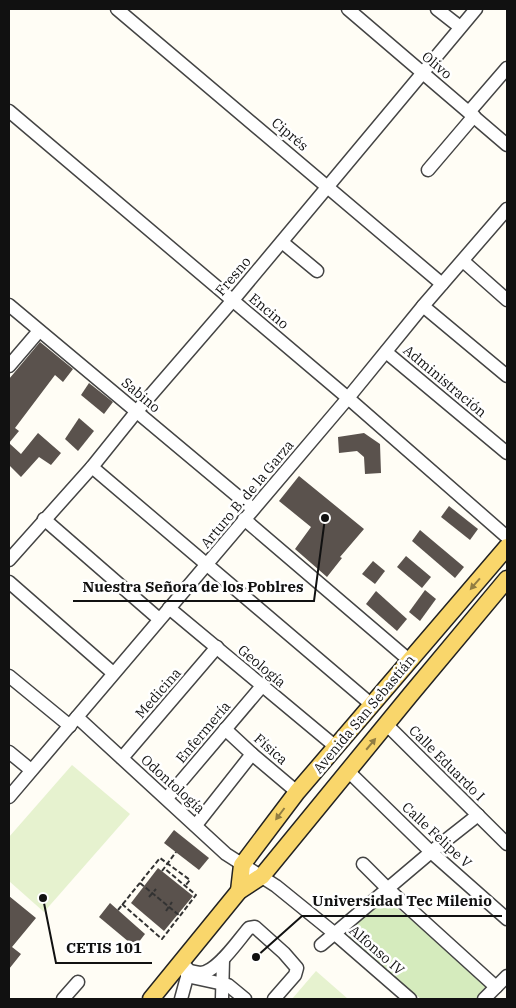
<svg xmlns="http://www.w3.org/2000/svg" width="516" height="1008" font-family="'IBM Plex Serif',serif">
	<style>
		.green { fill: #d5ebbd }
		.pitch { fill: #e6f2cf }
		.building { fill: #5a524d }
		.lines { fill: none; stroke-linecap: round; stroke-linejoin: round }
		.minor-casing { stroke: #444; stroke-width: 15 }
		.major-casing { stroke: #222; stroke-width: 19 }
		.path { stroke: #333; stroke-width: 2; stroke-dasharray: 5 2.5; stroke-linecap: butt }
		.minor { stroke: #fff; stroke-width: 12 }
		.major { stroke: #f9d66b; stroke-width: 16 }
		.oneway { fill: #917d42 }
		.labels { text-anchor: middle; dominant-baseline: central; stroke-width: 5; stroke-linejoin: round; paint-order: stroke }
		.street-label { font-size: 14px; fill: #111; stroke: #fff }
		.leader { fill: none; stroke: #111; stroke-width: 2 }
		.callout-dot { fill: #111; stroke: #fff; stroke-width: 2 }
		.callout-label { font-size: 15px; text-anchor: middle; font-weight: bold; fill: #111; stroke: #fff; stroke-width: 5; stroke-linejoin: round; paint-order: stroke }
	</style>
	<rect width="100%" height="100%" fill="#fffdf5"/>
	<polygon class="green" points="385,898 489,985 476,999 421,999 345,935"/>
	<g class="pitch">
		<polygon points="72,765 130,814 44,912 9,881 9,837"/>
		<polygon points="316,971 348,999 292,999"/>
	</g>
	<g class="building">
		<polygon points="40,342 73,369 63,382 55,375 15,428 19,431 9,443 9,379"/>
		<polygon points="89,383 113,402 104,414 81,395"/>
		<polygon points="79,418 94,431 78,451 65,439"/>
		<polygon points="38,433 61,453 51,465 39,457 21,477 9,465 9,443 21,454"/>
		<polygon points="364,433 380,444 381,473 365,474 364,457 357,451 339,453 338,437"/>
		<polygon points="299,476 364,529 340,557 342,558 327,577 295,549 311,527 279,501"/>
		<polygon points="449,506 478,529 470,540 441,517"/>
		<polygon points="420,530 464,567 455,578 412,541"/>
		<polygon points="406,556 431,577 422,588 397,567"/>
		<polygon points="373,561 385,571 375,584 362,574"/>
		<polygon points="425,590 436,599 420,621 409,612"/>
		<polygon points="376,591 407,619 397,631 366,604"/>
		<polygon points="174,830 209,858 199,870 164,843"/>
		<polygon points="158,868 193,896 164,931 131,903"/>
		<polygon points="9,896 36,918 12,947 21,954 9,969"/>
		<polygon points="110,903 145,934 135,947 99,917"/>
	</g>
	<g class="lines">
		<defs>
			<g id="minor">
				<polyline points="117,9 442,284"/>
				<polyline points="348,9 507,145"/>
				<polyline points="437,9 460,27"/>
				<polyline points="9,111 348,398 507,537"/>
				<polyline points="469,112 507,68"/>
				<polyline points="428,170 474,116"/>
				<polyline points="282,242 317,271"/>
				<polyline points="463,261 507,300"/>
				<polyline points="9,305 253,509"/>
				<polyline points="423,306 507,376"/>
				<polyline points="386,352 507,453"/>
				<polyline points="9,366 39,331"/>
				<polyline points="92,467 372,705"/>
				<polyline points="44,519 159,619"/>
				<polyline points="244,519 409,660"/>
				<polyline points="9,560 92,467 137,411 233,300 476,9"/>
				<polyline points="9,582 113,673"/>
				<polyline points="169,608 336,747"/>
				<polyline points="9,676 70,726"/>
				<polyline points="77,717 226,854 276,886 334,933 410,999"/>
				<polyline points="387,725 507,844"/>
				<polyline points="225,729 252,754 297,792"/>
				<polyline points="9,752 31,770"/>
				<polyline points="122,758 217,647"/>
				<polyline points="348,771 431,852 507,919"/>
				<polyline points="9,797 348,398 423,306 507,209"/>
				<polyline points="167,798 262,686"/>
				<polyline points="196,825 252,754"/>
				<polyline points="363,864 388,889 496,987"/>
				<polyline points="321,945 431,852 478,815"/>
				<path d="M177,967c7,2 16,5 23,6 17,0 39,-34 49,-45l6,-1 29,26 13,15 -2,7 -21,24"/>
				<polyline points="191,977 228,985 245,999"/>
				<polyline points="63,999 78,982"/>
				<polyline points="181,999 187,977 187,968"/>
				<polyline points="222,999 223,959"/>
				<polyline points="484,999 507,976"/>
			</g>
			<g id="major">
				<polyline points="239,891 242,865 297,792 507,547"/>
				<polyline points="151,999 239,891 262,876 411,694 507,579"/>
			</g>
		</defs>
		<use href="#minor" class="minor-casing"/>
		<use href="#major" class="major-casing"/>
		<g class="path">
			<polyline points="162,871 176,852"/>
			<polyline points="140,883 180,916"/>
			<polyline points="149,897 156,889"/>
			<polyline points="122,904 162,939 196,895 164,868"/>
			<polyline points="118,910 160,858 190,880 185,886"/>
			<polyline points="166,911 172,902"/>
		</g>
		<use href="#minor" class="minor"/>
		<use href="#major" class="major"/>
	</g>
	<defs><path id="oneway-solid" d="M-6-.8H1V-3.2L6.5 0L1 3.2V.8H-6Z" transform="scale(1.25)"/></defs>
	<g class="oneway">
		<use href="#oneway-solid" transform="translate(475 584) rotate(131)"/>
		<use href="#oneway-solid" transform="translate(371 744) rotate(-50)"/>
		<use href="#oneway-solid" transform="translate(280 814) rotate(127)"/>
	</g>
	<g class="labels">
		<g class="street-label">
			<text transform="translate(437 65) rotate(40)">Olivo</text>
			<text transform="translate(290 134) rotate(40)">Ciprés</text>
			<text transform="translate(233 276) rotate(-50)">Fresno</text>
			<text transform="translate(269 311) rotate(40)">Encino</text>
			<text transform="translate(445 381) rotate(40)">Administración</text>
			<text transform="translate(141 395) rotate(40)">Sabino</text>
			<text transform="translate(247 494) rotate(-50)">Arturo B. de la Garza</text>
			<text transform="translate(262 666) rotate(40)">Geología</text>
			<text transform="translate(158 693) rotate(-49)">Medicina</text>
			<text transform="translate(364 714) rotate(-50)">Avenida San Sebastián</text>
			<text transform="translate(203 732) rotate(-50)">Enfermería</text>
			<text transform="translate(271 749) rotate(41)">Física</text>
			<text transform="translate(447 763) rotate(45)">Calle Eduardo I</text>
			<text transform="translate(173 784) rotate(42)">Odontología</text>
			<text transform="translate(437 835) rotate(43)">Calle Felipe V</text>
			<text transform="translate(377 950) rotate(41)">Alfonso IV</text>
		</g>
	</g>
	<path class="leader" d="M325 518L314 601H73M256 957L302 916H502M43 898L56 963H152"/>
	<g class="callout-dot">
		<circle cx="325" cy="518" r="5"/>
		<circle cx="256" cy="957" r="5"/>
		<circle cx="43" cy="898" r="5"/>
	</g>
	<g class="callout-label">
		<text x="193" y="592">Nuestra Señora de los Poblres</text>
		<text x="402" y="906">Universidad Tec Milenio</text>
		<text x="104" y="953">CETIS 101</text>
	</g>
	<rect width="516" height="1008" fill="none" stroke="#111111" stroke-width="20"/>
</svg>
